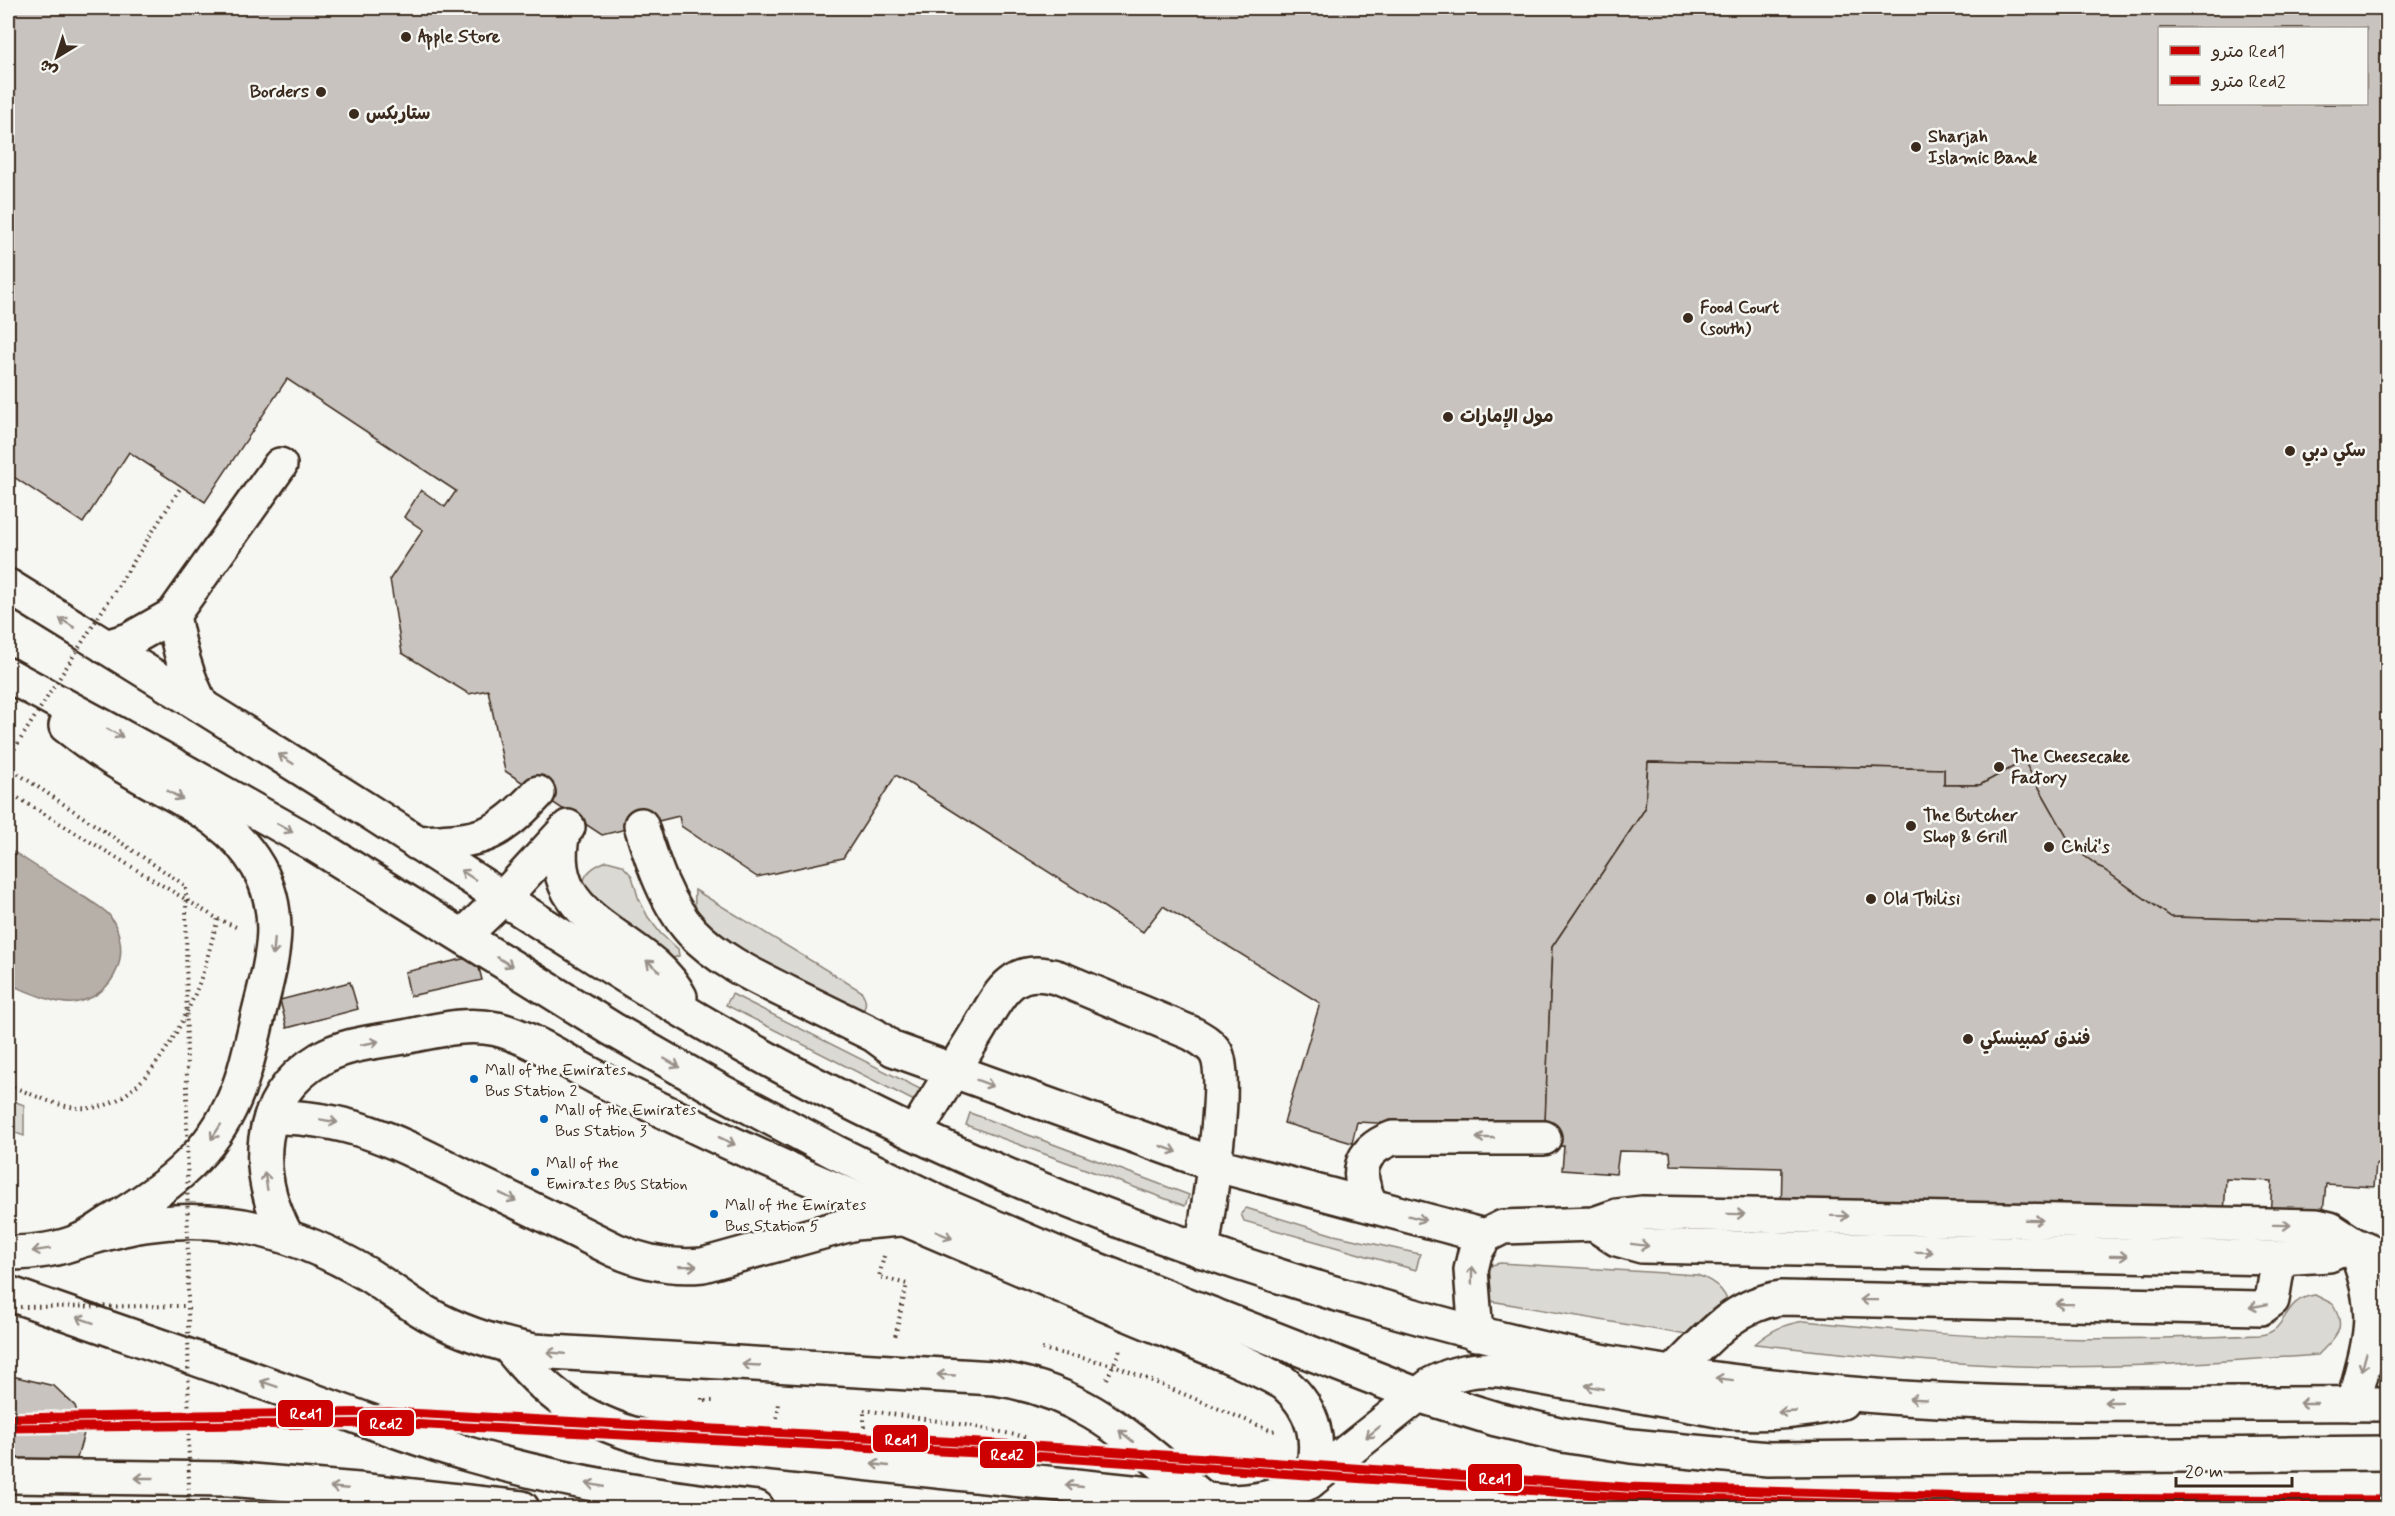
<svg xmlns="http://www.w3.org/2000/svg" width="2395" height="1516" font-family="Mynerve,'Playpen Sans Arabic',sans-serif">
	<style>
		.green { fill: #dad9d3; stroke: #8a8278; stroke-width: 1.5 }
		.water { fill: #b6b0a9; stroke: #857a71; stroke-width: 1.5 }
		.building { fill: #c8c3be; stroke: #3b2a1e; stroke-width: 1.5; fill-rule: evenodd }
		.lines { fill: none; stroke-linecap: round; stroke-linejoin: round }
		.minor-casing { stroke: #3b2a1e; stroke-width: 38 }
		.highway-casing { stroke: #3b2a1e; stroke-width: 38 }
		.path { stroke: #3b2a1e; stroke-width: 4; stroke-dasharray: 1.5 4.5; stroke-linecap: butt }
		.minor { stroke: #f6f6f2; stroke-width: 33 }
		.highway { stroke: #f6f6f2; stroke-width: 33 }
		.path-bridge { stroke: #3b2a1e; stroke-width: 4; stroke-dasharray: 1.5 4.5; stroke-linecap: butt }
		.metro-1-casing { stroke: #f6f6f2; stroke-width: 14 }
		.metro-2-casing { stroke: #f6f6f2; stroke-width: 14 }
		.metro-1 { stroke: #c00; stroke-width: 9 }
		.metro-2 { stroke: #c00; stroke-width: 9 }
		.oneway { stroke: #989088 }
		.poi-dot { fill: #3b2a1e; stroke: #f6f6f2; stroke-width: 2 }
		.bus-dot { fill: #0065bd; stroke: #f6f6f2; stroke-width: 2 }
		.labels { text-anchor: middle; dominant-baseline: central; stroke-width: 5; stroke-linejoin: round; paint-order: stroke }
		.bus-label { font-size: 16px; fill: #3b2a1e; stroke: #f6f6f2; text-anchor: start }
		.poi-label { font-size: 18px; font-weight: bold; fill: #3b2a1e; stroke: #f6f6f2; text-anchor: start }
		.line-badge { stroke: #f6f6f2; stroke-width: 2 }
		.badge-label { font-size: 16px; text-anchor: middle; font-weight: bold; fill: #fff }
	</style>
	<rect width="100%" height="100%" fill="#f6f6f2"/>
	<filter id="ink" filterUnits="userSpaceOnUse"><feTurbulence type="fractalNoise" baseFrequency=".0167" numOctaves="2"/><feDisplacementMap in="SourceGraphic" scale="12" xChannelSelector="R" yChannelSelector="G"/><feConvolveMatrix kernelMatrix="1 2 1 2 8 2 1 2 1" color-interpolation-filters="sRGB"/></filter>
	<g filter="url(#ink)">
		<g class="green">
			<path d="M607,861l15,4 10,11 6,21 10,20 13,17 17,15 1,7 -6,2 -82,-52c-14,-23 -8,-36 16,-45z"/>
			<path d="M695,890l166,101c6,9 6,14 0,23l-145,-75c-17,-18 -23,-23 -21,-49z"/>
			<polygon points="732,994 926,1092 920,1104 726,1005"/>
			<polygon points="8,1099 24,1105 24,1136 8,1130"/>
			<polygon points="970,1113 1189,1195 1185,1206 966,1125"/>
			<polygon points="1246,1208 1334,1235 1420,1254 1416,1270 1244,1221 1241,1214"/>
			<path d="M1500,1263l197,12c21,7 30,18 35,39l-34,23 -213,-37 1,-29 6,-6z"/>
			<path d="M2315,1295l18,9c15,26 2,33 -15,51 -100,7 -200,14 -300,11 -88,-3 -176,-12 -263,-22 16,-14 29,-20 50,-23 77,8 154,16 232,17 74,2 148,0 223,-3 29,-3 21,-36 55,-40z"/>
		</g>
		<path class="water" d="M8,848c24,16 48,31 73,47 9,6 23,13 29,21 24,35 6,81 -37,87 -18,2 -48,-13 -65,-19z"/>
		<g class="building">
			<path d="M8,8h2380v915l-217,-6 -98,-69 -49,-87 -44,24h-36v-16l-296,-7 -3,47 -93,138 -7,184 -188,-9 -5,21 -68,-20 36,-120 -157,-97 -20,26 -247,-157 -53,83 -86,19 -76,-51 -2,-10 -77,19 -97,-64 -17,-81 -19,4 -67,-41 -12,-74 33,-49 -19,-13 17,-27 24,17 11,-16 -169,-112 -82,123 -76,-50 -46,71 -75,-50zM2160,28h206v76h-206z"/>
			<polygon points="2024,761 2073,848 2171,917 2388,923 2388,1166 2376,1164 2374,1187 2326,1184 2322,1222 2270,1220 2272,1181 2226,1179 2221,1270 1781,1215 1782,1168 1671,1165 1670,1152 1619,1151 1616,1174 1562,1170 1564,1146 1544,1147 1552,947 1645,809 1648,762 1944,769 1944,785 1980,785"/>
			<polygon points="476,956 482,980 410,996 405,972"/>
			<polygon points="350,982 358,1009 287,1028 280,1000"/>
			<polygon points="8,1375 54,1386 75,1406 84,1433 76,1462 8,1492"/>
		</g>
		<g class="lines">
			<defs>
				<g id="minor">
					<path d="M8,586c121,75 242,149 362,226 112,72 223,147 339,214 216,125 451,220 691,286 91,26 184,49 278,62 93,13 188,23 283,27 142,6 284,2 427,3"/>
					<path d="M173,615c6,33 13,62 29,91"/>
					<polyline points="106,647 129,640 173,615 280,465"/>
					<polyline points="8,675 159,757 312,843 612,1029 722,1092 835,1152 950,1208 1067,1258 1418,1395 1496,1419 1563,1435 1631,1446 1768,1459 2388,1453"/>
					<path d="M641,825c11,36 25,79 51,107 27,28 62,44 96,61 29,14 57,28 86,42l19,14 320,115 272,72"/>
					<path d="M563,833c-22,93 85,100 117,164"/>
					<path d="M417,843c63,-3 76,-2 121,-50"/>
					<polyline points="463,936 503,898 568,827"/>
					<path d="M271,1117c85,-1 134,30 207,66 46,22 91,44 137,67 29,13 56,18 88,15l152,-42 45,-4"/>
					<path d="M915,1133c21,-35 43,-70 64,-104 9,-15 18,-35 32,-46 14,-12 32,-10 48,-5l132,55c9,5 19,10 25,20 14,26 -9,162 -14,198"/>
					<path d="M1372,1206c-18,-31 -14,-55 21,-68h151"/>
					<path d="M1594,1224l23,15 25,7 637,12 50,-3 24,-11c29,67 18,93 0,160"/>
					<path d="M286,1235c-33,-61 -32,-137 34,-176 24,-15 56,-17 84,-22 31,-6 61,-15 93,-8 35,9 68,32 101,49 63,33 127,63 192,92 111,48 222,95 333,142 54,23 110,43 161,71 31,27 39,60 25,99"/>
					<path d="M79,1241c22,-6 44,-13 66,-16 81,-12 153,8 222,49 16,10 32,22 49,33 36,23 76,36 118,44l460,27c93,13 141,65 210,121"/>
					<path d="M8,1253c23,0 49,-3 71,-12 12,-5 23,-14 35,-21 47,-29 91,-60 116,-112 16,-32 22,-69 31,-104 12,-48 23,-91 -3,-137 -29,-50 -76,-66 -124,-95 -24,-13 -46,-29 -68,-46"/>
					<polyline points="1476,1334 1471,1270 1475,1253 1485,1236 1503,1227 1594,1224 1617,1216 1642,1213 2317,1226 2330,1229 2353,1244 2388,1260"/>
					<path d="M508,1346c44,55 80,77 148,95l570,61c31,0 56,-6 83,-20l123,-98c23,-12 43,-16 68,-14l229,42c38,2 76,1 113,-10"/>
					<path d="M1673,1373c34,-33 59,-68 108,-75l480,10 11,-8 7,-42"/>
				</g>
				<g id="highway">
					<path d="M8,1293c95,34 192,66 287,101 59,21 116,44 176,61 94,27 190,43 286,53"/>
					<polyline points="8,1476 229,1479 358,1490 522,1508"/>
				</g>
			</defs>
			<use href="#minor" class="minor-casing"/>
			<use href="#highway" class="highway-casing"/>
			<g class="path">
				<path d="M8,792l210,127c-7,23 -12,47 -21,70 -17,42 -55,115 -106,119 -27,3 -58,-14 -83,-23"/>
				<polyline points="218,919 236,927"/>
				<polyline points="884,1256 879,1277 907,1284 895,1337"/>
				<polyline points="1042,1349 1114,1365 1272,1431 1277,1430"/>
				<polyline points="1107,1379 1120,1350"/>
				<polyline points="702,1398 702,1401 715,1401"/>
				<polyline points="864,1410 972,1426 1025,1437"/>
				<polyline points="777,1418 779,1403"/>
				<polyline points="864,1427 864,1410"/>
			</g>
			<use href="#minor" class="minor"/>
			<use href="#highway" class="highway"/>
			<g class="path-bridge">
				<polyline points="8,759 181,487"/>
				<polyline points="8,767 186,886 189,1508"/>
				<polyline points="8,1307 188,1306"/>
			</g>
			<defs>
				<polyline id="metro-1" points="8,1418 389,1412 1019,1445 1627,1487 2006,1498 2388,1500"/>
				<polyline id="metro-2" points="8,1428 389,1423 1018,1455 1626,1497 2006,1508"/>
			</defs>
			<use href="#metro-1" class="metro-1-casing"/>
			<use href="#metro-2" class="metro-2-casing"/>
			<use href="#metro-1" class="metro-1"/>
			<use href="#metro-2" class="metro-2"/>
		</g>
		<defs><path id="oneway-shaft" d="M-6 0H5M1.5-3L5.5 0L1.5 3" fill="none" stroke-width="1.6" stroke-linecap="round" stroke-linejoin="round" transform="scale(1.5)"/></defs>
		<g class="oneway">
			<use href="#oneway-shaft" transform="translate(67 623) rotate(-148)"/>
			<use href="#oneway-shaft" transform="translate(115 733) rotate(28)"/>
			<use href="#oneway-shaft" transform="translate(286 759) rotate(-147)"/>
			<use href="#oneway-shaft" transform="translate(175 795) rotate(29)"/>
			<use href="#oneway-shaft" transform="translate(285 828) rotate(30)"/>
			<use href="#oneway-shaft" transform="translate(468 875) rotate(-147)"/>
			<use href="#oneway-shaft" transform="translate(274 947) rotate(95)"/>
			<use href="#oneway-shaft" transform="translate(505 962) rotate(32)"/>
			<use href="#oneway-shaft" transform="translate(653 966) rotate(-141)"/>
			<use href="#oneway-shaft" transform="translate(370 1043) rotate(-11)"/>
			<use href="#oneway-shaft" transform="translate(672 1063) rotate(30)"/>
			<use href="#oneway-shaft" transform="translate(985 1083) rotate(20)"/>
			<use href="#oneway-shaft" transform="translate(329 1121) rotate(10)"/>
			<use href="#oneway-shaft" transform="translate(216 1132) rotate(123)"/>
			<use href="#oneway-shaft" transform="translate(1485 1138) rotate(-180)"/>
			<use href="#oneway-shaft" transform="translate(727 1141) rotate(25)"/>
			<use href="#oneway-shaft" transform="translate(1169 1149) rotate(20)"/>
			<use href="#oneway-shaft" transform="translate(266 1181) rotate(-99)"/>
			<use href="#oneway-shaft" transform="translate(508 1197) rotate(26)"/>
			<use href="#oneway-shaft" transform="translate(1736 1214) rotate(1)"/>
			<use href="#oneway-shaft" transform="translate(1840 1216) rotate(1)"/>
			<use href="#oneway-shaft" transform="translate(1417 1218) rotate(15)"/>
			<use href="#oneway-shaft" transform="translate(2034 1220) rotate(1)"/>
			<use href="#oneway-shaft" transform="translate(2282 1225) rotate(1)"/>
			<use href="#oneway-shaft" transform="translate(944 1235) rotate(23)"/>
			<use href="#oneway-shaft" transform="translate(1640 1245) rotate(7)"/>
			<use href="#oneway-shaft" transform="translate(41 1250) rotate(171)"/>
			<use href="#oneway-shaft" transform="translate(1924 1252) rotate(1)"/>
			<use href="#oneway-shaft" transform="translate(2119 1256) rotate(1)"/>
			<use href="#oneway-shaft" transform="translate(688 1266) rotate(-1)"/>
			<use href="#oneway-shaft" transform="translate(1472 1275) rotate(-89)"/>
			<use href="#oneway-shaft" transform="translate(1869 1300) rotate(-179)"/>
			<use href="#oneway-shaft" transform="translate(2064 1304) rotate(-179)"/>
			<use href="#oneway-shaft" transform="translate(2258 1306) rotate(170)"/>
			<use href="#oneway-shaft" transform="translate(85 1320) rotate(-161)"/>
			<use href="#oneway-shaft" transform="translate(556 1353) rotate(-175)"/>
			<use href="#oneway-shaft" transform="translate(2364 1362) rotate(105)"/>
			<use href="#oneway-shaft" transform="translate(751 1365) rotate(-177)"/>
			<use href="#oneway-shaft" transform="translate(946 1375) rotate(-177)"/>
			<use href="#oneway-shaft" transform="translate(1724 1379) rotate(-173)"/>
			<use href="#oneway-shaft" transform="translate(269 1384) rotate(-161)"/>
			<use href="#oneway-shaft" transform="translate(1594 1387) rotate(-169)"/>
			<use href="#oneway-shaft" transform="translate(1918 1399) rotate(-177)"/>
			<use href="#oneway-shaft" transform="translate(2113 1402) rotate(-180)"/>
			<use href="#oneway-shaft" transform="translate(2308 1403) rotate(-180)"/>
			<use href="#oneway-shaft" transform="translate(1787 1412) rotate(177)"/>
			<use href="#oneway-shaft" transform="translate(1373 1432) rotate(141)"/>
			<use href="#oneway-shaft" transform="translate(1126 1436) rotate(-141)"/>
			<use href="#oneway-shaft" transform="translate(880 1465) rotate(-174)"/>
			<use href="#oneway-shaft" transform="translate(144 1478) rotate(-180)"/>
			<use href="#oneway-shaft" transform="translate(595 1485) rotate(-169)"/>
			<use href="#oneway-shaft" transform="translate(1074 1486) rotate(-174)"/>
			<use href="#oneway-shaft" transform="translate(339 1488) rotate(-175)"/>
		</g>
	</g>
	<g class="poi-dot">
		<circle cx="406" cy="37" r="6"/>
		<circle cx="321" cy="92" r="6"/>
		<circle cx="354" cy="114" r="6"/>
		<circle cx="1916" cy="147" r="6"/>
		<circle cx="1688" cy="318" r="6"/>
		<circle cx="1448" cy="417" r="6"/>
		<circle cx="2290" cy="451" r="6"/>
		<circle cx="1999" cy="767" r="6"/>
		<circle cx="1911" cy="826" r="6"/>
		<circle cx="2049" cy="847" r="6"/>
		<circle cx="1871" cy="899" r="6"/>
		<circle cx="1968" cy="1039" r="6"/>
	</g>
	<g class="bus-dot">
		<circle cx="474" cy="1079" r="5"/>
		<circle cx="544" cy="1119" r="5"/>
		<circle cx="535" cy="1172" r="5"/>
		<circle cx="714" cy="1214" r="5"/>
	</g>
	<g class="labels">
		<g class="bus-label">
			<text x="485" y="1070">Mall of the Emirates<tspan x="485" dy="21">Bus Station 2</tspan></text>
			<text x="555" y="1110">Mall of the Emirates<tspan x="555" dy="21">Bus Station 3</tspan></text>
			<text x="546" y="1163">Mall of the<tspan x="546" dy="21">Emirates Bus Station</tspan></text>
			<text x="725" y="1205">Mall of the Emirates<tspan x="725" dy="21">Bus Station 5</tspan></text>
		</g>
		<g class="poi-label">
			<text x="418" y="37">Apple Store</text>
			<text x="309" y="92" text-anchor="end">Borders</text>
			<text x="366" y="114">ستاربكس</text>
			<text x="1928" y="137">Sharjah<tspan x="1928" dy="21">Islamic Bank</tspan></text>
			<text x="1700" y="308">Food Court<tspan x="1700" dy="21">(south)</tspan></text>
			<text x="1460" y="417">مول الإمارات</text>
			<text x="2302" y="451">سكي دبي</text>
			<text x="2011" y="757">The Cheesecake<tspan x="2011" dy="21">Factory</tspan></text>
			<text x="1923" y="816">The Butcher<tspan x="1923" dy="21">Shop &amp; Grill</tspan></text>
			<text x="2061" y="847">Chili's</text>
			<text x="1883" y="899">Old Tbilisi</text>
			<text x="1980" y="1039">فندق كمبينسكي</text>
		</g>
	</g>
	<g class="line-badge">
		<rect x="277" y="1399" width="57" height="29" rx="6" fill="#c00"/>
		<rect x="358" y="1409" width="57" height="28" rx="6" fill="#c00"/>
		<rect x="872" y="1424" width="57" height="29" rx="6" fill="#c00"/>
		<rect x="979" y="1440" width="57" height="29" rx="6" fill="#c00"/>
		<rect x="1467" y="1463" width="56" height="29" rx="6" fill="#c00"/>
	</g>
	<g class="badge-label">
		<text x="306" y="1419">Red1</text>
		<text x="386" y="1429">Red2</text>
		<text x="901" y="1445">Red1</text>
		<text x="1007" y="1460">Red2</text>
		<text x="1495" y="1484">Red1</text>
	</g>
	<rect width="2395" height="1516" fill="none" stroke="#f6f6f2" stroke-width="30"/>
	<rect x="15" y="15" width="2365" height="1486" fill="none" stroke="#3b2a1e" stroke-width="2" filter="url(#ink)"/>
	<rect x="2158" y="27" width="210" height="78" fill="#f6f6f2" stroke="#aba49d" stroke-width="1.5"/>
	<rect x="2170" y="46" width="30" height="9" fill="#cc0000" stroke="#aba49d" stroke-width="1.5"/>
	<text x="2212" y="57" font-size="18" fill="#3b2a1e">مترو Red1</text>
	<rect x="2170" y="76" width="30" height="9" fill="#cc0000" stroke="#aba49d" stroke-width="1.5"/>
	<text x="2212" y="87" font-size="18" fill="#3b2a1e">مترو Red2</text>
	<g transform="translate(57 57) rotate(218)" stroke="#f6f6f2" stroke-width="4.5" paint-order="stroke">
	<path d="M0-4.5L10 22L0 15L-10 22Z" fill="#3b2a1e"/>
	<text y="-9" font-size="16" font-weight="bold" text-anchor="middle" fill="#3b2a1e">ش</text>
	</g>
	<path d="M2176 1477v9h116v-9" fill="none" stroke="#3b2a1e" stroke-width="3"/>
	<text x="2185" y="1477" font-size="18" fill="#3b2a1e" stroke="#f6f6f2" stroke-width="4.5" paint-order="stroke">20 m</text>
</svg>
